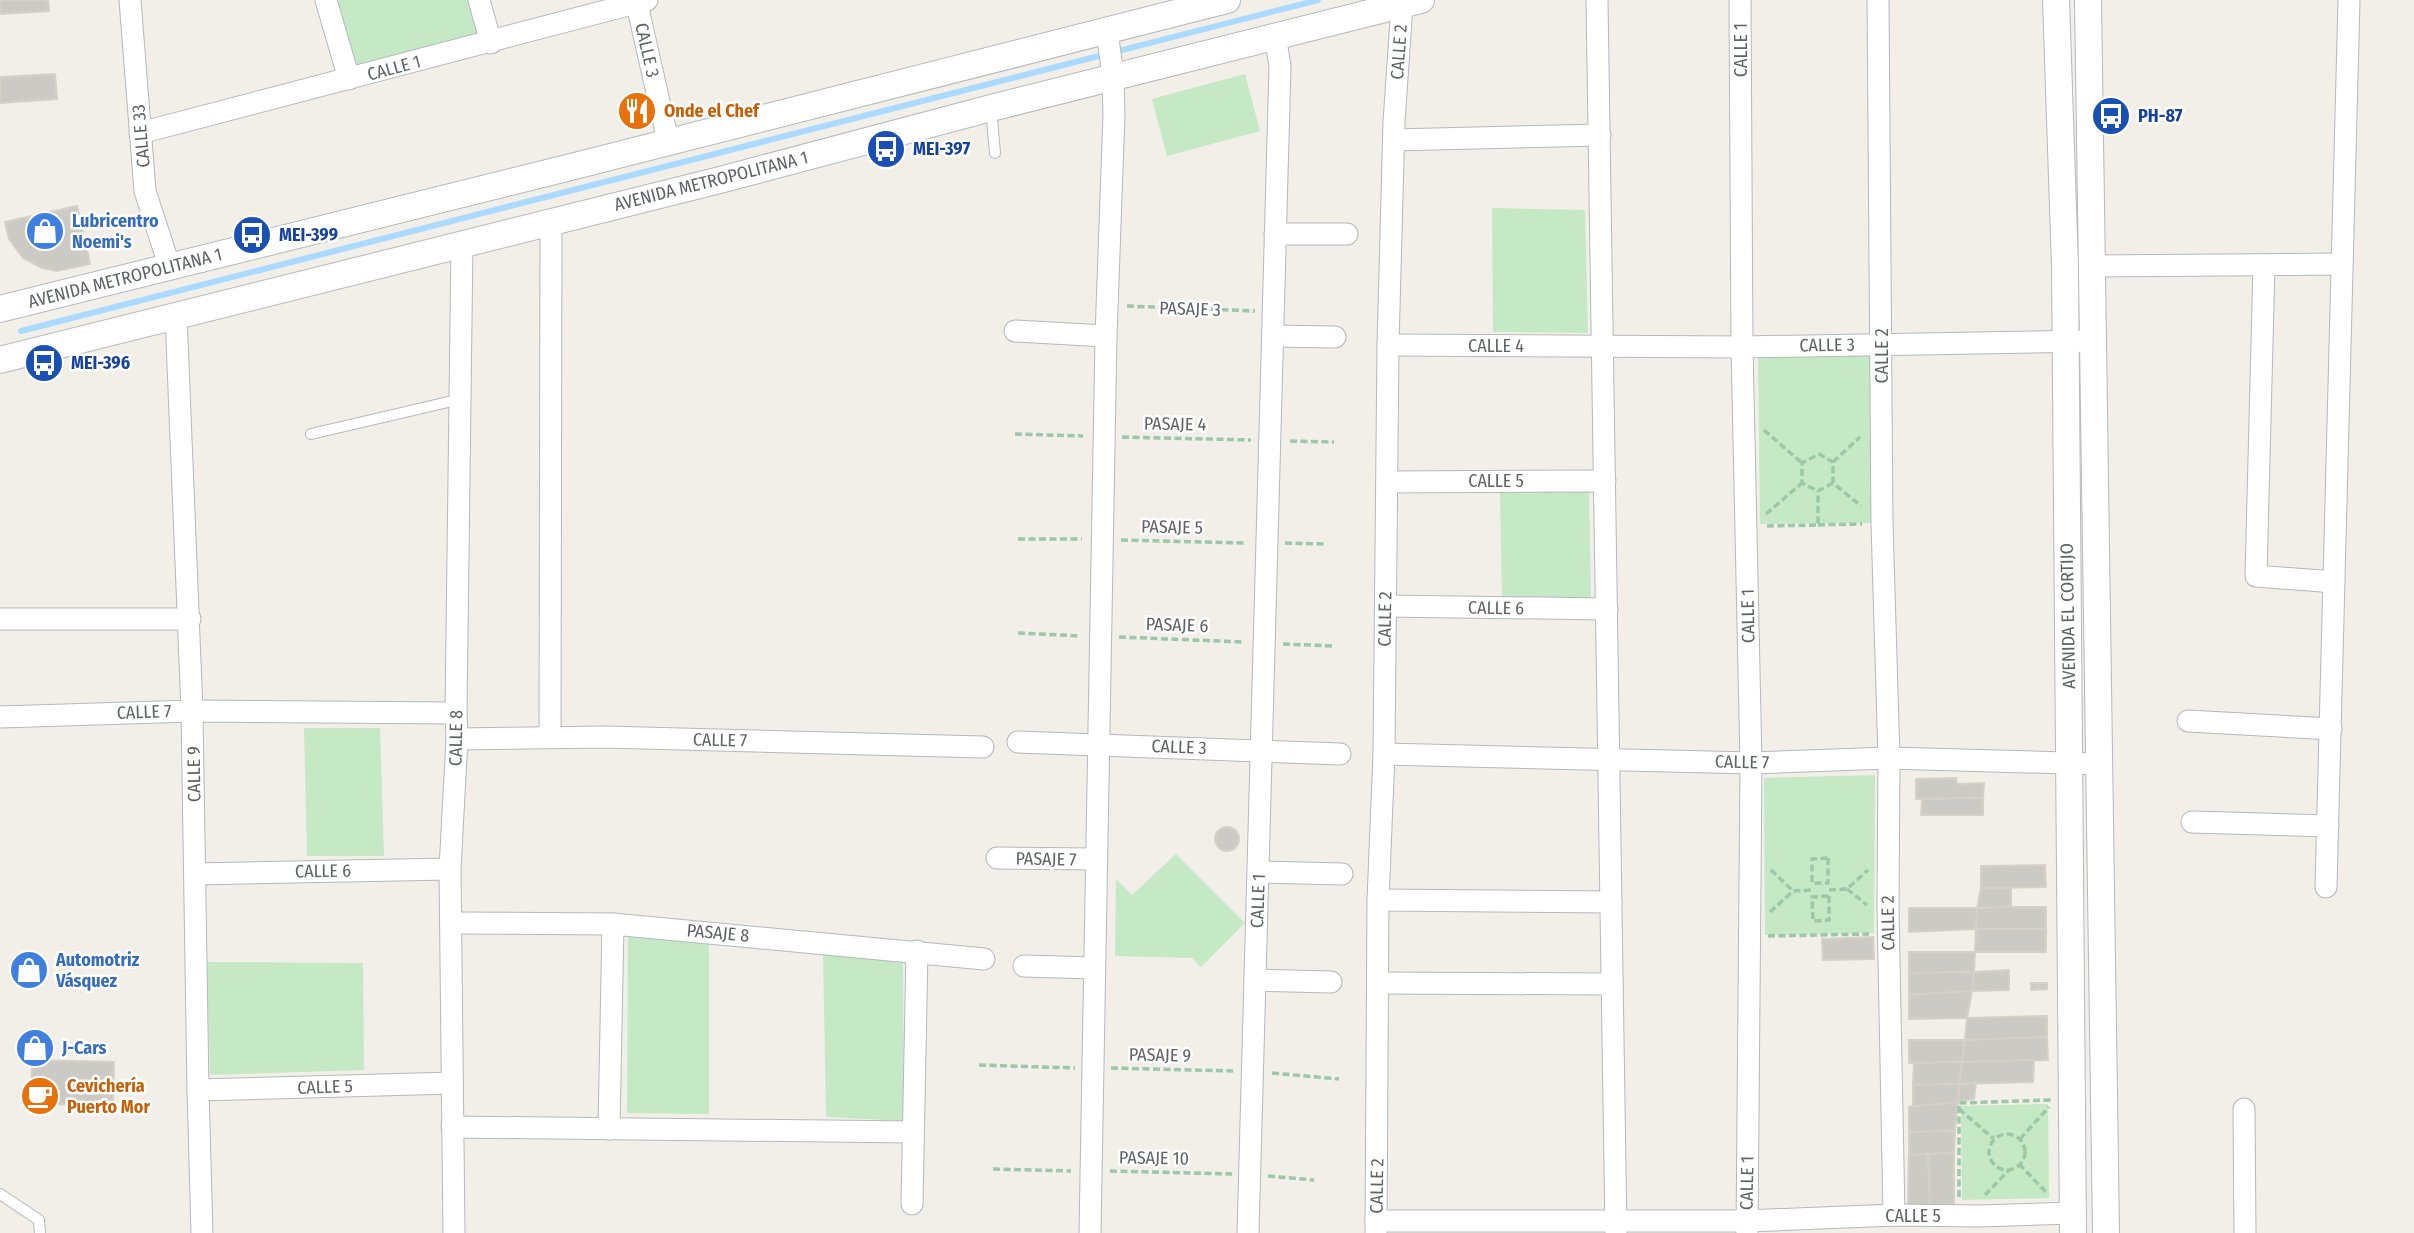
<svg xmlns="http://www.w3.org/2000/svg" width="2414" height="1233" font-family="'Fira Sans Condensed',sans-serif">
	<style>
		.green { fill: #c5e8c5 }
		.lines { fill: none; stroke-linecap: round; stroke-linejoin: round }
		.stream { stroke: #aadaff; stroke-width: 6 }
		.building { fill: #cccac5; stroke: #d6d1c6; stroke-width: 2 }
		.service-casing { stroke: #b5b8bc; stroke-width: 12 }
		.minor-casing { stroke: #b5b8bc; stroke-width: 23 }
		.tertiary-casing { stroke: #b5b8bc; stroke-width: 28 }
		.path { stroke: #9cc7a9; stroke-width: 3.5; stroke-dasharray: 7 3.5; stroke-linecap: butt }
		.service { stroke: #fff; stroke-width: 10 }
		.minor { stroke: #fff; stroke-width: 21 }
		.tertiary { stroke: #fff; stroke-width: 26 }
		.labels { text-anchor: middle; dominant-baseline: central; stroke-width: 5; stroke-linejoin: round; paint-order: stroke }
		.street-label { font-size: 18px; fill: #5f6368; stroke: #fff }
		.food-label { font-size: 18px; font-weight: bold; fill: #c56008; stroke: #fff; text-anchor: start }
		.transit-label { font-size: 18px; font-weight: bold; fill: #164399; stroke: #fff; text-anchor: start }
		.shop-label { font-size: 18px; font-weight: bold; fill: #366cbe; stroke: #fff; text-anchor: start }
	</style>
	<rect width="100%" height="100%" fill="#f1efe8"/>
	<g class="green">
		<polygon points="331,0 474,0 483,35 351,72"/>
		<polygon points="1245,74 1260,131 1167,156 1152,99"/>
		<polygon points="1492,208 1585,210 1588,333 1493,332"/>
		<polygon points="1872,355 1871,523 1760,524 1758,357"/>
		<polygon points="1589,490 1591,599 1502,601 1500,492"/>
		<polygon points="304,728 380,728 384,856 307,856"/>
		<polygon points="1875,775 1874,933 1765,935 1764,778"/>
		<polygon points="1176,854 1245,923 1201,967 1192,958 1115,956 1116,879 1132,895"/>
		<polygon points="628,934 709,941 709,1114 627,1113"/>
		<polygon points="823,952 903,961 904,1121 826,1117"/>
		<polygon points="207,962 363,963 364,1070 210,1075"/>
		<polygon points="2048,1104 2049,1198 1962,1200 1961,1106"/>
	</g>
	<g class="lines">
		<polyline class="stream" points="21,331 1318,0"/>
	</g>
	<g class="building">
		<polygon points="0,0 48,0 49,11 0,14"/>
		<polygon points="55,74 57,99 0,103 0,77"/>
		<polygon points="77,206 90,264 57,271 42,268 23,258 9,239 5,222"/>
		<polygon points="1956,778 1957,784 1984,783 1983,798 1916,799 1916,779"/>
		<polygon points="1983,798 1983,815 1921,815 1922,799"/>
		<circle cx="1227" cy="839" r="12"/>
		<polygon points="2045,865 2046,887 1981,888 1981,866"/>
		<polygon points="1981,888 2011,888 2011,907 1977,908"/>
		<polygon points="2011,907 2046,907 2046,929 1976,929 1977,908"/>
		<polygon points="1909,908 1977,908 1976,929 1909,932"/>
		<polygon points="1976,929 2046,929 2046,952 1975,952"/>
		<polygon points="1873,937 1874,959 1823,960 1822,939"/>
		<polygon points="1909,952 1975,952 1974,972 1909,973"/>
		<polygon points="2009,970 2009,990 1972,991 1974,972"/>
		<polygon points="1974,972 1972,991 1909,995 1909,973"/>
		<polygon points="2031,983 2047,983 2047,989 2031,990"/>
		<polygon points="1972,991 1967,1018 1909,1019 1909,995"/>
		<polygon points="2047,1016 2047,1037 1965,1040 1967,1018"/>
		<polygon points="2047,1037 2048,1060 1962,1062 1965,1040"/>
		<polygon points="1909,1040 1965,1040 1962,1062 1909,1063"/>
		<polygon points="32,1060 114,1062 113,1105 31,1104"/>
		<polygon points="2034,1060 2033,1082 1959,1084 1962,1062"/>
		<polygon points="1962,1062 1959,1084 1913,1085 1914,1063"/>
		<polygon points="1976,1083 1974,1099 1958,1102 1959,1084"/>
		<polygon points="1959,1084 1958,1102 1913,1107 1913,1085"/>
		<polygon points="1958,1102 1955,1131 1909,1132 1909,1107"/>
		<polygon points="1955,1131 1954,1153 1909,1155 1909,1132"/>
		<polygon points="1954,1153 1954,1204 1930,1205 1928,1154"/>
		<polygon points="1928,1154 1930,1205 1908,1206 1909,1155"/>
	</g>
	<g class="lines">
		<defs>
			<g id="service">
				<polyline points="991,108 995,153"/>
				<polyline points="311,434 461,399"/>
				<polyline points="0,1194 39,1220 40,1233"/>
			</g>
			<g id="minor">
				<polyline points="130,0 145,191 170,268"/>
				<polyline points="326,0 349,79"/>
				<polyline points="479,0 491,43"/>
				<polyline points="636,0 668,141"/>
				<polyline points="1597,0 1616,1233"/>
				<polyline points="1740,0 1742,347 1751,763 1747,1233"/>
				<polyline points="1878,0 1882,524 1889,758 1888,908 1894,1215"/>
				<polyline points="140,133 647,0"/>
				<polyline points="1394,140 1600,135"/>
				<polyline points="1275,234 1347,234"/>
				<polyline points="2264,265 2256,576 2334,582"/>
				<polyline points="2092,266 2341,264"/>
				<polyline points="176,315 192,711 198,1090 202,1233"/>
				<polyline points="1015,331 1106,336"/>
				<polyline points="1273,336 1335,337"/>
				<polyline points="1388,345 1742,347 2093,341"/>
				<polyline points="1387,482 1605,481"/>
				<polyline points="1386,606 1607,609"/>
				<polyline points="0,619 190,619"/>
				<polyline points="0,717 192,711 456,713"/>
				<polyline points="2188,721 2331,729"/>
				<polyline points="550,736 551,221"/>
				<polyline points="457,739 606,737 983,747"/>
				<polyline points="1018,742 1340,754"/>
				<polyline points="1384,754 1751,763 1889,758 2100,764"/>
				<polyline points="2192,822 2328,826"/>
				<polyline points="997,858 1095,859"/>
				<polyline points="1259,872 1342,874"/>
				<polyline points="196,874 450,869"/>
				<polyline points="2326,887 2349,0"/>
				<polyline points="1378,900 1611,902"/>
				<polyline points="451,923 613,924 984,959"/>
				<polyline points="1024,966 1093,968"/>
				<polyline points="1255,980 1331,982"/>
				<polyline points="1378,983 1612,984"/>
				<polyline points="198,1090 452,1083"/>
				<polyline points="2244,1109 2245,1233"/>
				<polyline points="452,1127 913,1132"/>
				<polyline points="609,1129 613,924"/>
				<polyline points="912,1204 917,951"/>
				<polyline points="1376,1221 1746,1221 1894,1215 1980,1216 2072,1213"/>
				<polyline points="454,1233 450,869 457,739 456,713 462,243"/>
				<polyline points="1090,1233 1106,336 1114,115 1113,76 1107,31"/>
				<polyline points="1248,1233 1280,66 1275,36"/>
				<polyline points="1376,1233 1378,900 1384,754 1388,345 1394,122 1402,5"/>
			</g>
			<g id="tertiary">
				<polyline points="2056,0 2065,266 2073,1233"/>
				<polyline points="2088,0 2106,1233"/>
				<polyline points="0,309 563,169 1227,0"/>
				<polyline points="0,360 720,180 991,108 1421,0"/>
			</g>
		</defs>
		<use href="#service" class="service-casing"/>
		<use href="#minor" class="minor-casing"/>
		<use href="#tertiary" class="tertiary-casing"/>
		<g class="path">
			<polyline points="1127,306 1255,311"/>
			<polyline points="1764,430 1802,463"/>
			<polyline points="1015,434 1083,436"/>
			<polyline points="1122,437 1251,440"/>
			<polyline points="1290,441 1334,442"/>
			<polyline points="1833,462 1860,437"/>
			<polyline points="1833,483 1818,491 1802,483 1802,463 1819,454 1833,462 1833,483 1861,506"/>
			<polyline points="1766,514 1802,483"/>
			<polyline points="1818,525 1862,524"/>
			<polyline points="1767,526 1818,525 1818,491"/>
			<polyline points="1018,539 1082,539"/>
			<polyline points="1121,540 1246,543"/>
			<polyline points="1285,543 1325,544"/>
			<polyline points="1018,633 1080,636"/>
			<polyline points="1119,637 1244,642"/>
			<polyline points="1283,644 1334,646"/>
			<polygon points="1828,858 1828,883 1812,883 1812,859"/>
			<polyline points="1771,870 1793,891"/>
			<polyline points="1847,889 1867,905"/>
			<polyline points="1829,890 1847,889 1868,870"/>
			<polygon points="1829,896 1829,920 1813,921 1812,897"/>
			<polyline points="1770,912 1793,891 1812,890"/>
			<polyline points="1768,936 1869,934"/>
			<polyline points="979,1065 1075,1068"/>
			<polyline points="1111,1068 1233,1071"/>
			<polyline points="1272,1073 1339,1079"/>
			<polyline points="1959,1109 1994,1139"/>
			<circle cx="2007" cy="1152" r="18"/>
			<polyline points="2020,1139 2049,1107"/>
			<polyline points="2019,1164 2047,1193"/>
			<polyline points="993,1169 1071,1171"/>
			<polyline points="1110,1171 1232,1174"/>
			<polyline points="1268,1176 1314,1180"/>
			<polyline points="1985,1195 2010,1169"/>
			<polyline points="1959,1197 1959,1103 2051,1100"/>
		</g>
		<use href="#service" class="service"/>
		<use href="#minor" class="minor"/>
		<use href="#tertiary" class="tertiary"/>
	</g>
	<defs>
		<symbol id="restaurant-disc" viewBox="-11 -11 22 22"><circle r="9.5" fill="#e8710a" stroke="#fff"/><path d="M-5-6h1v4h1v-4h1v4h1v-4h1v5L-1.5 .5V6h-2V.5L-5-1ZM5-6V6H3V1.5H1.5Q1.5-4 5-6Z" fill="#fff"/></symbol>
		<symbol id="bus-disc" viewBox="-11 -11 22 22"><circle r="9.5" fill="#1a4fb4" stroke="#fff"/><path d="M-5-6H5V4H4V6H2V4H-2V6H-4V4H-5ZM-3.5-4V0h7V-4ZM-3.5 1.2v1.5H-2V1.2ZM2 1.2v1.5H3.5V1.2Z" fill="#fff"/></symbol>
		<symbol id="shop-disc" viewBox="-11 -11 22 22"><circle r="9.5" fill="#3f7fe0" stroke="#fff"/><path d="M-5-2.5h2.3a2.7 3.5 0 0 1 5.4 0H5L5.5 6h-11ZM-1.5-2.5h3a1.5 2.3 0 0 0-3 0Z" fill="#fff"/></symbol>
		<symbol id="cafe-disc" viewBox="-11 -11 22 22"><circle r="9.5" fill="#e8710a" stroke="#fff"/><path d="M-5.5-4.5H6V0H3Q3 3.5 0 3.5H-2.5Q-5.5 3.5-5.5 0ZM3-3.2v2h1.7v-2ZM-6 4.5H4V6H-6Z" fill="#fff"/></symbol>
	</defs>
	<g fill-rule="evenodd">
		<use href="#restaurant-disc" x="615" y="89" width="44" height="44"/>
		<use href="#bus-disc" x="2089" y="94" width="44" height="44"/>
		<use href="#bus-disc" x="864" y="127" width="44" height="44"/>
		<use href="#shop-disc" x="23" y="209" width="44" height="44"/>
		<use href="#bus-disc" x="230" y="213" width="44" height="44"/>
		<use href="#bus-disc" x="22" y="341" width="44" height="44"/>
		<use href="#shop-disc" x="7" y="948" width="44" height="44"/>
		<use href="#shop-disc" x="13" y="1026" width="44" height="44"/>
		<use href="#cafe-disc" x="18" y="1074" width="44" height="44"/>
	</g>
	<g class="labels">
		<g class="street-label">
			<text transform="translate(647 50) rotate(77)">CALLE 3</text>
			<text transform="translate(1741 50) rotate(-90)">CALLE 1</text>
			<text transform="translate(1399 52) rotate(-86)">CALLE 2</text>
			<text transform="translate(394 68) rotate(-15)">CALLE 1</text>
			<text transform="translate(141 136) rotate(-95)">CALLE 33</text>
			<text transform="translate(711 181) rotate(-14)">AVENIDA METROPOLITANA 1</text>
			<text transform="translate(125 278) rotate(-14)">AVENIDA METROPOLITANA 1</text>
			<text transform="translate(1190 309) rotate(2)">PASAJE 3</text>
			<text transform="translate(1827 345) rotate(-1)">CALLE 3</text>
			<text x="1496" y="346">CALLE 4</text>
			<text transform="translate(1882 356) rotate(-90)">CALLE 2</text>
			<text transform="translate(1175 424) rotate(1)">PASAJE 4</text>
			<text x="1496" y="481">CALLE 5</text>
			<text transform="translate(1172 527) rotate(1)">PASAJE 5</text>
			<text transform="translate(1496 608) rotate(1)">CALLE 6</text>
			<text transform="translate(1748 616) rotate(-91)">CALLE 1</text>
			<text transform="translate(2068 616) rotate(-91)">AVENIDA EL CORTIJO</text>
			<text transform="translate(1385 619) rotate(-89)">CALLE 2</text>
			<text transform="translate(1177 625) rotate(2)">PASAJE 6</text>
			<text transform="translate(144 712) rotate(-2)">CALLE 7</text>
			<text transform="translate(456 738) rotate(-89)">CALLE 8</text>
			<text transform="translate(720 740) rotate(1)">CALLE 7</text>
			<text transform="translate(1179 747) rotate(2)">CALLE 3</text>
			<text transform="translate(1742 762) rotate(1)">CALLE 7</text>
			<text transform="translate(194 774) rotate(-91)">CALLE 9</text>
			<text transform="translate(1046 859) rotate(1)">PASAJE 7</text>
			<text transform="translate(323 871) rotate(-1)">CALLE 6</text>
			<text transform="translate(1258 901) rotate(-88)">CALLE 1</text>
			<text transform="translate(1888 923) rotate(-91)">CALLE 2</text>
			<text transform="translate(718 933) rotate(5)">PASAJE 8</text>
			<text transform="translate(1160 1055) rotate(1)">PASAJE 9</text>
			<text transform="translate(325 1087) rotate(-2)">CALLE 5</text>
			<text transform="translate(1154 1158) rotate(1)">PASAJE 10</text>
			<text transform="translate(1747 1183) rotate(-89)">CALLE 1</text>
			<text transform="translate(1377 1186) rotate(-89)">CALLE 2</text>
			<text x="1913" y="1216">CALLE 5</text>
		</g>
		<g class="food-label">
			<text x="664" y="111">Onde el Chef</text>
			<text x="67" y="1086">Cevichería<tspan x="67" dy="21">Puerto Mor</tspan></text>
		</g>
		<g class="transit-label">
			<text x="2138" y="116">PH-87</text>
			<text x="913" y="149">MEI-397</text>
			<text x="279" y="235">MEI-399</text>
			<text x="71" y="363">MEI-396</text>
		</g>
		<g class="shop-label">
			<text x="72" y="221">Lubricentro<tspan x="72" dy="21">Noemi's</tspan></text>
			<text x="56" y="960">Automotriz<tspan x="56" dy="21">Vásquez</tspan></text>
			<text x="62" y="1048">J-Cars</text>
		</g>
	</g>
</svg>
